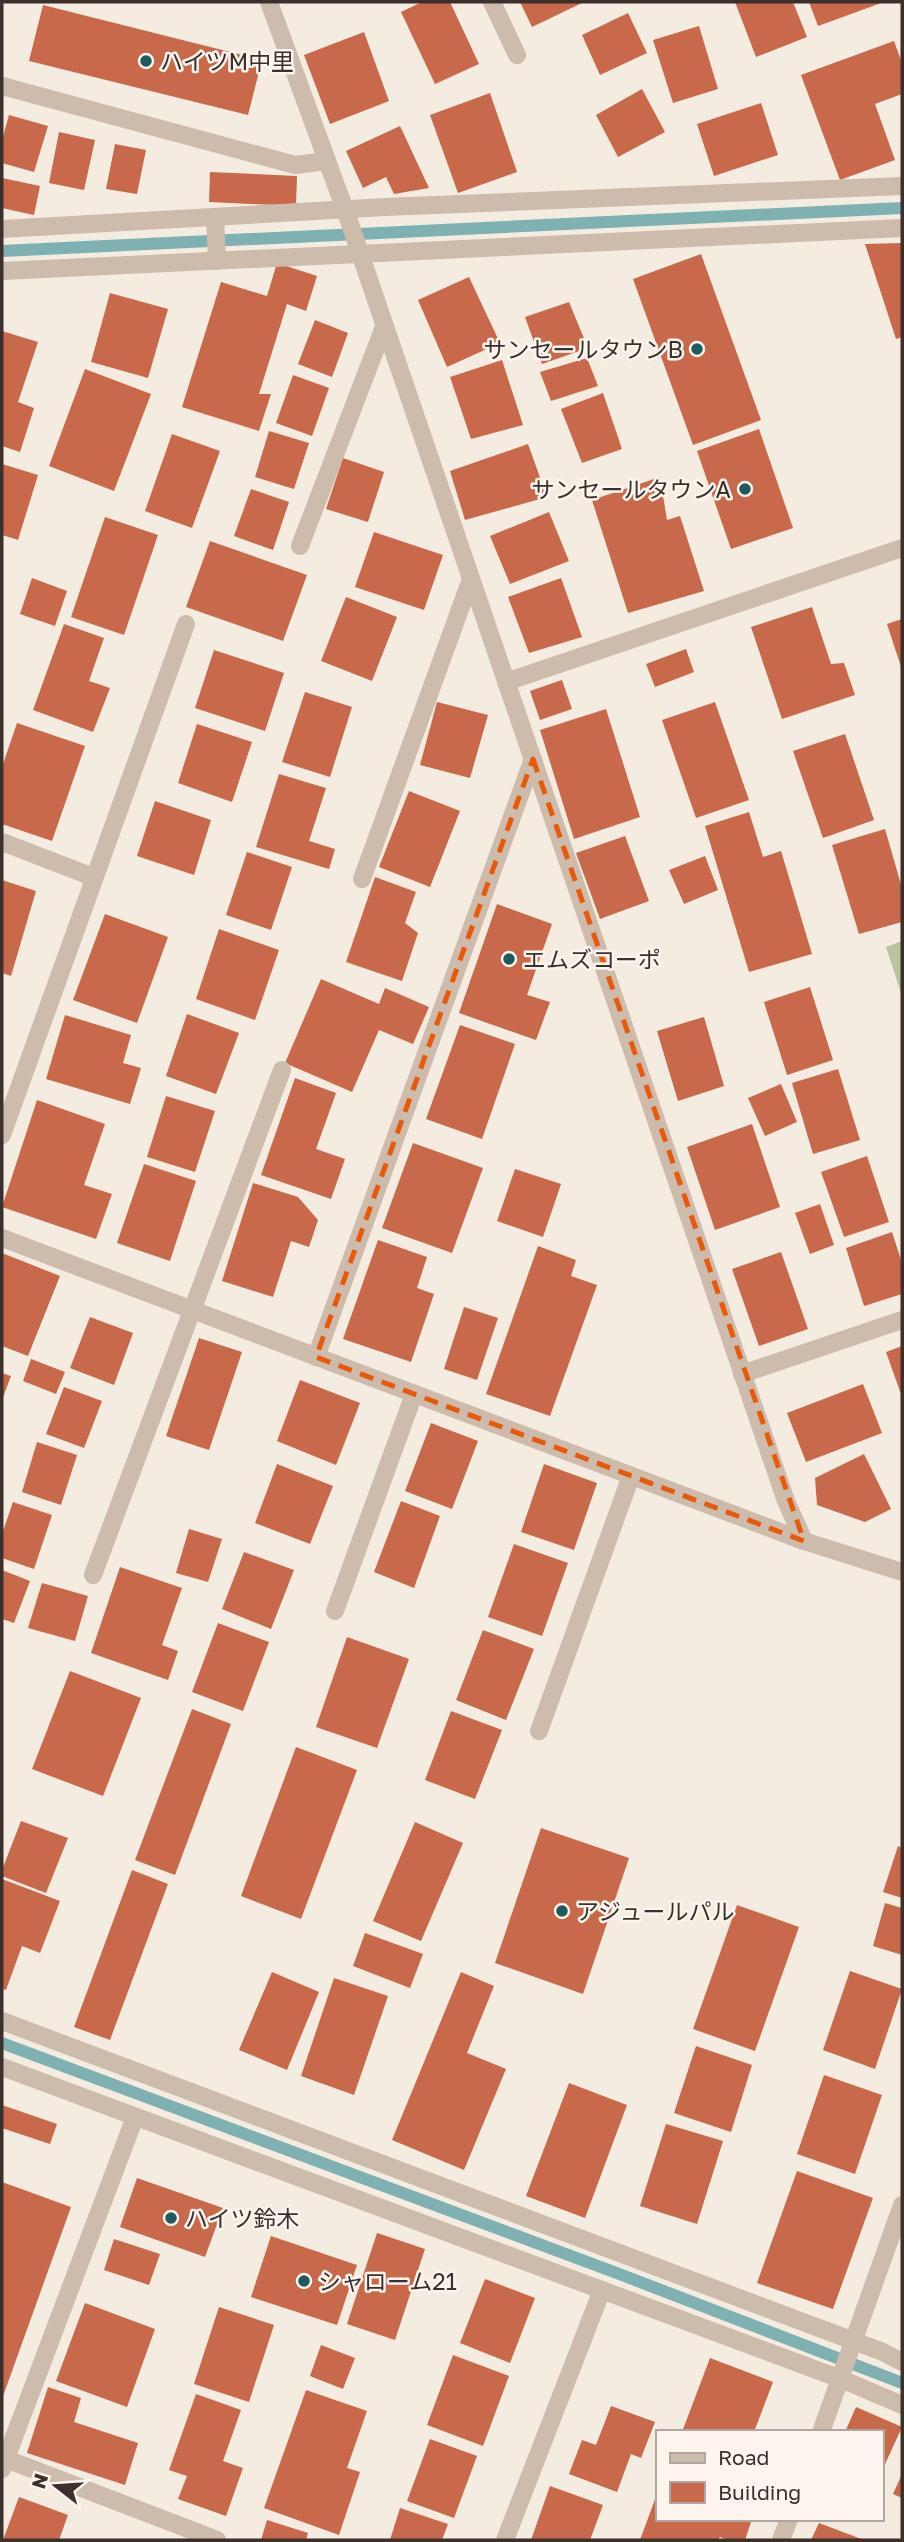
<svg xmlns="http://www.w3.org/2000/svg" width="904" height="2542" font-family="'Golos Text','Noto Sans JP',sans-serif">
	<style>
		.green { fill: #b8c4a0 }
		.lines { fill: none; stroke-linecap: round; stroke-linejoin: round }
		.stream { stroke: #7fb0b2; stroke-width: 12 }
		.building { fill: #c8694b }
		.street { stroke: #cdbbac; stroke-width: 18 }
		.marked { fill: none; stroke: #e8590c; stroke-width: 5; stroke-dasharray: 14 9; stroke-linejoin: round }
		.poi-dot { fill: #1f5a5e; stroke: #fbf5ee; stroke-width: 2.5 }
		.labels { text-anchor: middle; dominant-baseline: central; stroke-width: 5; stroke-linejoin: round; paint-order: stroke }
		.poi-label { font-size: 23px; fill: #3b302b; stroke: #fbf5ee; text-anchor: start }
	</style>
	<rect width="100%" height="100%" fill="#f4ebe1"/>
	<polygon class="green" points="902,941 902,996 886,947"/>
	<g class="lines">
		<g class="stream">
			<polyline points="2,251 902,208"/>
			<polyline points="2,2043 622,2275 902,2383"/>
		</g>
	</g>
	<g class="building">
		<polygon points="422,2 450,2 479,64 435,84 401,12"/>
		<polygon points="520,2 584,2 532,27"/>
		<polygon points="735,2 793,2 807,37 756,57"/>
		<polygon points="809,2 884,2 818,26"/>
		<polygon points="43,5 262,60 248,115 29,61"/>
		<polygon points="628,13 647,53 600,75 582,35"/>
		<polygon points="699,26 718,89 673,103 653,40"/>
		<polygon points="364,32 389,101 330,124 304,55"/>
		<polygon points="894,41 902,63 902,94 875,104 895,160 840,180 801,75"/>
		<polygon points="642,89 665,132 618,157 596,115"/>
		<polygon points="490,93 517,172 458,193 430,115"/>
		<polygon points="761,103 778,155 714,176 697,124"/>
		<polygon points="9,115 48,126 34,172 2,163 2,140"/>
		<polygon points="400,126 429,188 394,194 386,177 363,188 346,151"/>
		<polygon points="59,132 95,140 84,190 49,183"/>
		<polygon points="115,144 146,150 137,194 106,189"/>
		<polygon points="210,172 297,176 296,206 209,202"/>
		<polygon points="2,178 40,186 34,215 2,208"/>
		<polygon points="902,243 902,337 896,339 865,244"/>
		<polygon points="701,254 761,420 693,445 633,279"/>
		<polygon points="277,263 317,276 306,311 287,304 259,394 271,394 259,431 182,407 221,282 267,296"/>
		<polygon points="469,277 500,343 447,367 418,300"/>
		<polygon points="110,293 168,309 148,378 91,362"/>
		<polygon points="569,302 588,348 542,364 525,317"/>
		<polygon points="315,320 348,333 332,377 298,364"/>
		<polygon points="2,331 38,342 18,402 34,408 20,452 2,446"/>
		<polygon points="587,358 598,386 551,401 540,372"/>
		<polygon points="502,360 523,425 471,439 450,377"/>
		<polygon points="85,369 151,394 114,491 49,466"/>
		<polygon points="293,375 329,388 312,436 276,423"/>
		<polygon points="603,393 622,449 582,463 561,409"/>
		<polygon points="759,429 793,528 731,549 697,451"/>
		<polygon points="269,431 309,443 294,489 255,477"/>
		<polygon points="172,434 220,451 192,528 145,511"/>
		<polygon points="528,444 547,497 465,520 450,471"/>
		<polygon points="343,458 384,472 368,522 326,509"/>
		<polygon points="2,464 38,475 18,540 2,535"/>
		<polygon points="660,477 667,520 680,516 704,591 628,613 592,500"/>
		<polygon points="251,489 289,502 273,550 234,536"/>
		<polygon points="549,512 569,561 510,584 490,536"/>
		<polygon points="105,517 158,535 124,635 71,617"/>
		<polygon points="374,532 443,555 424,610 355,587"/>
		<polygon points="210,541 307,575 283,641 186,607"/>
		<polygon points="32,578 67,591 55,626 20,614"/>
		<polygon points="561,578 582,637 529,653 508,597"/>
		<polygon points="346,597 397,617 372,681 321,661"/>
		<polygon points="812,607 831,664 844,663 855,695 782,719 751,627"/>
		<polygon points="902,619 902,670 887,624"/>
		<polygon points="64,624 104,638 89,681 110,688 93,732 33,710"/>
		<polygon points="686,649 694,672 655,687 646,664"/>
		<polygon points="214,650 284,673 265,731 195,708"/>
		<polygon points="562,680 572,709 540,720 530,691"/>
		<polygon points="305,692 352,707 330,777 282,762"/>
		<polygon points="437,702 488,715 470,778 420,765"/>
		<polygon points="715,702 749,800 696,818 662,720"/>
		<polygon points="606,709 640,817 574,839 540,730"/>
		<polygon points="17,723 85,746 52,841 2,824 2,767"/>
		<polygon points="197,724 252,742 232,802 178,783"/>
		<polygon points="845,734 874,820 823,838 793,751"/>
		<polygon points="279,774 326,788 309,841 335,849 329,869 256,847"/>
		<polygon points="409,791 460,811 430,887 379,867"/>
		<polygon points="155,801 211,820 194,875 137,856"/>
		<polygon points="749,812 763,857 781,851 812,954 749,972 705,826"/>
		<polygon points="885,829 902,888 902,922 859,934 832,845"/>
		<polygon points="625,836 649,901 600,919 576,853"/>
		<polygon points="247,852 292,867 271,930 226,915"/>
		<polygon points="705,856 718,890 684,904 669,870"/>
		<polygon points="375,877 416,892 405,923 418,933 402,981 346,962"/>
		<polygon points="2,880 36,891 11,976 2,973"/>
		<polygon points="497,904 552,924 527,995 550,1002 536,1040 459,1013"/>
		<polygon points="105,914 168,937 137,1023 73,1000"/>
		<polygon points="219,929 279,950 255,1020 196,999"/>
		<polygon points="321,979 379,1004 385,988 429,1007 413,1044 379,1030 352,1092 285,1063"/>
		<polygon points="810,987 833,1060 787,1075 764,1002"/>
		<polygon points="187,1014 239,1033 216,1094 166,1076"/>
		<polygon points="65,1015 131,1035 123,1063 141,1068 130,1104 46,1079"/>
		<polygon points="704,1017 724,1086 678,1101 657,1031"/>
		<polygon points="460,1025 515,1044 482,1139 426,1119"/>
		<polygon points="838,1069 860,1140 813,1154 792,1083"/>
		<polygon points="295,1078 336,1093 316,1149 345,1159 331,1199 261,1175"/>
		<polygon points="781,1084 797,1122 765,1136 748,1098"/>
		<polygon points="166,1096 215,1111 195,1172 147,1157"/>
		<polygon points="37,1100 105,1124 84,1185 112,1194 96,1239 2,1207"/>
		<polygon points="752,1124 780,1207 715,1230 687,1147"/>
		<polygon points="413,1143 483,1168 452,1253 382,1228"/>
		<polygon points="867,1156 889,1222 844,1237 821,1172"/>
		<polygon points="144,1164 196,1181 170,1261 117,1243"/>
		<polygon points="515,1169 561,1184 543,1237 497,1221"/>
		<polygon points="253,1183 298,1197 318,1220 309,1247 291,1241 273,1297 222,1281"/>
		<polygon points="820,1204 834,1245 810,1254 795,1213"/>
		<polygon points="892,1232 902,1263 902,1294 864,1306 846,1248"/>
		<polygon points="378,1240 427,1257 417,1288 434,1294 411,1362 343,1339"/>
		<polygon points="538,1246 576,1260 571,1276 597,1285 550,1416 486,1394"/>
		<polygon points="781,1252 808,1329 759,1346 732,1269"/>
		<polygon points="2,1253 60,1276 28,1356 2,1346"/>
		<polygon points="464,1307 498,1318 477,1380 444,1369"/>
		<polygon points="90,1317 133,1333 114,1385 70,1368"/>
		<polygon points="199,1338 242,1352 209,1450 166,1436"/>
		<polygon points="902,1346 902,1397 886,1352"/>
		<polygon points="31,1359 65,1372 56,1394 23,1381"/>
		<polygon points="2,1373 11,1376 2,1400"/>
		<polygon points="300,1380 360,1403 336,1465 277,1441"/>
		<polygon points="863,1384 882,1433 806,1462 787,1413"/>
		<polygon points="64,1387 102,1401 84,1448 46,1434"/>
		<polygon points="431,1423 478,1441 452,1509 405,1491"/>
		<polygon points="37,1442 77,1455 61,1505 22,1492"/>
		<polygon points="864,1454 891,1509 865,1522 817,1505 815,1478"/>
		<polygon points="277,1464 333,1486 310,1544 255,1523"/>
		<polygon points="544,1464 597,1483 574,1550 521,1532"/>
		<polygon points="401,1501 440,1516 414,1588 374,1572"/>
		<polygon points="13,1502 52,1515 34,1569 2,1558 2,1534"/>
		<polygon points="189,1529 222,1539 208,1582 176,1573"/>
		<polygon points="514,1544 568,1563 542,1636 488,1617"/>
		<polygon points="244,1552 294,1570 271,1629 222,1609"/>
		<polygon points="120,1567 182,1588 162,1645 178,1651 168,1680 91,1653"/>
		<polygon points="2,1570 30,1581 14,1623 2,1619"/>
		<polygon points="42,1583 88,1596 75,1641 28,1628"/>
		<polygon points="218,1623 269,1642 243,1711 192,1692"/>
		<polygon points="483,1630 534,1649 506,1720 456,1700"/>
		<polygon points="347,1637 409,1659 377,1748 316,1727"/>
		<polygon points="70,1671 141,1698 103,1796 32,1769"/>
		<polygon points="192,1709 231,1724 175,1875 135,1860"/>
		<polygon points="451,1711 502,1730 475,1799 425,1780"/>
		<polygon points="296,1747 357,1770 301,1919 241,1896"/>
		<polygon points="21,1821 68,1838 46,1893 2,1876 2,1870"/>
		<polygon points="415,1822 463,1843 421,1941 373,1921"/>
		<polygon points="541,1828 629,1858 583,1994 495,1963"/>
		<polygon points="898,1846 902,1848 902,1898 883,1892"/>
		<polygon points="132,1870 168,1884 110,2040 74,2027"/>
		<polygon points="2,1879 60,1901 40,1953 22,1946 6,1990 2,1989"/>
		<polygon points="885,1903 902,1908 902,1955 873,1946"/>
		<polygon points="737,1905 799,1927 755,2051 693,2029"/>
		<polygon points="365,1933 423,1954 410,1988 353,1966"/>
		<polygon points="850,1971 902,1989 875,2069 823,2050"/>
		<polygon points="272,1972 319,1992 287,2070 239,2050"/>
		<polygon points="461,1972 494,1986 467,2053 506,2069 464,2170 392,2140"/>
		<polygon points="334,1978 388,1996 354,2095 301,2076"/>
		<polygon points="696,2046 752,2065 731,2132 674,2113"/>
		<polygon points="824,2075 882,2095 855,2174 797,2154"/>
		<polygon points="569,2083 627,2105 585,2218 526,2196"/>
		<polygon points="2,2105 57,2124 50,2144 2,2128"/>
		<polygon points="666,2124 723,2141 697,2224 640,2206"/>
		<polygon points="797,2171 873,2198 833,2309 757,2283"/>
		<polygon points="137,2178 223,2208 205,2257 120,2227"/>
		<polygon points="2,2182 71,2207 2,2399"/>
		<polygon points="377,2233 425,2249 395,2340 347,2324"/>
		<polygon points="271,2236 357,2265 337,2325 251,2297"/>
		<polygon points="114,2239 160,2254 149,2285 104,2270"/>
		<polygon points="485,2279 535,2298 510,2363 460,2343"/>
		<polygon points="85,2303 155,2329 127,2407 56,2381"/>
		<polygon points="219,2307 274,2325 249,2402 194,2384"/>
		<polygon points="321,2345 355,2358 343,2389 310,2376"/>
		<polygon points="453,2355 509,2376 483,2446 427,2425"/>
		<polygon points="710,2358 773,2382 754,2432 682,2432"/>
		<polygon points="48,2387 81,2398 74,2422 138,2443 125,2485 27,2453"/>
		<polygon points="306,2390 367,2411 347,2468 360,2472 339,2535 264,2508"/>
		<polygon points="196,2394 241,2410 223,2461 243,2468 226,2516 178,2499 187,2476 169,2470"/>
		<polygon points="611,2406 655,2422 641,2458 631,2454 617,2492 569,2474 582,2440 596,2445"/>
		<polygon points="856,2407 902,2427 881,2473 881,2432 845,2432"/>
		<polygon points="430,2439 477,2456 454,2518 407,2501"/>
		<polygon points="902,2474 902,2498 893,2494"/>
		<polygon points="550,2486 603,2505 590,2540 531,2540"/>
		<polygon points="657,2494 657,2519 752,2519 745,2540 728,2540 720,2537 718,2540 640,2540"/>
		<polygon points="19,2497 68,2515 59,2540 3,2540"/>
		<polygon points="400,2508 448,2524 442,2540 390,2540"/>
		<polygon points="267,2520 308,2533 306,2540 261,2540"/>
		<polygon points="819,2523 864,2540 811,2540"/>
	</g>
	<g class="lines">
		<g class="street">
			<polyline points="269,2 348,218 786,1501 804,1541 902,1572"/>
			<polyline points="492,2 517,55"/>
			<polyline points="2,86 295,165 326,161"/>
			<polyline points="215,217 217,261"/>
			<polyline points="2,229 385,207 902,186"/>
			<polyline points="2,271 902,228"/>
			<polyline points="300,546 384,327"/>
			<polyline points="506,682 902,548"/>
			<polyline points="2,842 93,877"/>
			<polyline points="362,879 471,579"/>
			<polyline points="2,1135 186,624"/>
			<polyline points="2,1238 804,1541"/>
			<polyline points="316,1357 533,759"/>
			<polyline points="742,1374 902,1320"/>
			<polyline points="93,1575 282,1070"/>
			<polyline points="335,1611 414,1394"/>
			<polyline points="539,1731 631,1476"/>
			<polyline points="2,2021 883,2352 902,2362"/>
			<polyline points="2,2067 841,2379 902,2405"/>
			<polyline points="821,2432 902,2205"/>
			<polyline points="6,2459 217,2540"/>
			<polyline points="2,2469 135,2117"/>
			<polyline points="505,2540 602,2290"/>
			<polyline points="781,2540 789,2519"/>
		</g>
	</g>
	<path class="marked" d="M533,759l271,782 -488,-184z"/>
	<g class="poi-dot">
		<circle cx="146" cy="61" r="7"/>
		<circle cx="697" cy="349" r="7"/>
		<circle cx="745" cy="489" r="7"/>
		<circle cx="509" cy="959" r="7"/>
		<circle cx="562" cy="1911" r="7"/>
		<circle cx="171" cy="2218" r="7"/>
		<circle cx="304" cy="2281" r="7"/>
	</g>
	<g class="labels">
		<g class="poi-label">
			<text x="160" y="61">ハイツM中里</text>
			<text x="683" y="349" text-anchor="end">サンセールタウンB</text>
			<text x="731" y="489" text-anchor="end">サンセールタウンA</text>
			<text x="523" y="959">エムズコーポ</text>
			<text x="576" y="1911">アジュールパル</text>
			<text x="185" y="2218">ハイツ鈴木</text>
			<text x="318" y="2281">シャローム21</text>
		</g>
	</g>
	<rect width="904" height="2542" fill="none" stroke="#3b302b" stroke-width="7"/>
	<rect x="656" y="2430" width="228" height="91" fill="#fbf5ee" stroke="#aea6a0" stroke-width="2"/>
	<rect x="670" y="2453" width="35" height="10" fill="#cdbbac" stroke="#aea6a0" stroke-width="2"/>
	<text x="718" y="2465" font-size="21" fill="#3b302b">Road</text>
	<rect x="670" y="2482" width="35" height="21" fill="#c8694b" stroke="#aea6a0" stroke-width="2"/>
	<text x="718" y="2500" font-size="21" fill="#3b302b">Building</text>
	<g transform="translate(56 2486) rotate(287)" stroke="#fbf5ee" stroke-width="5" paint-order="stroke">
	<path d="M0-5L12 26L0 18L-12 26Z" fill="#3b302b"/>
	<text y="-10" font-size="19" font-weight="bold" text-anchor="middle" fill="#3b302b">N</text>
	</g>
</svg>
